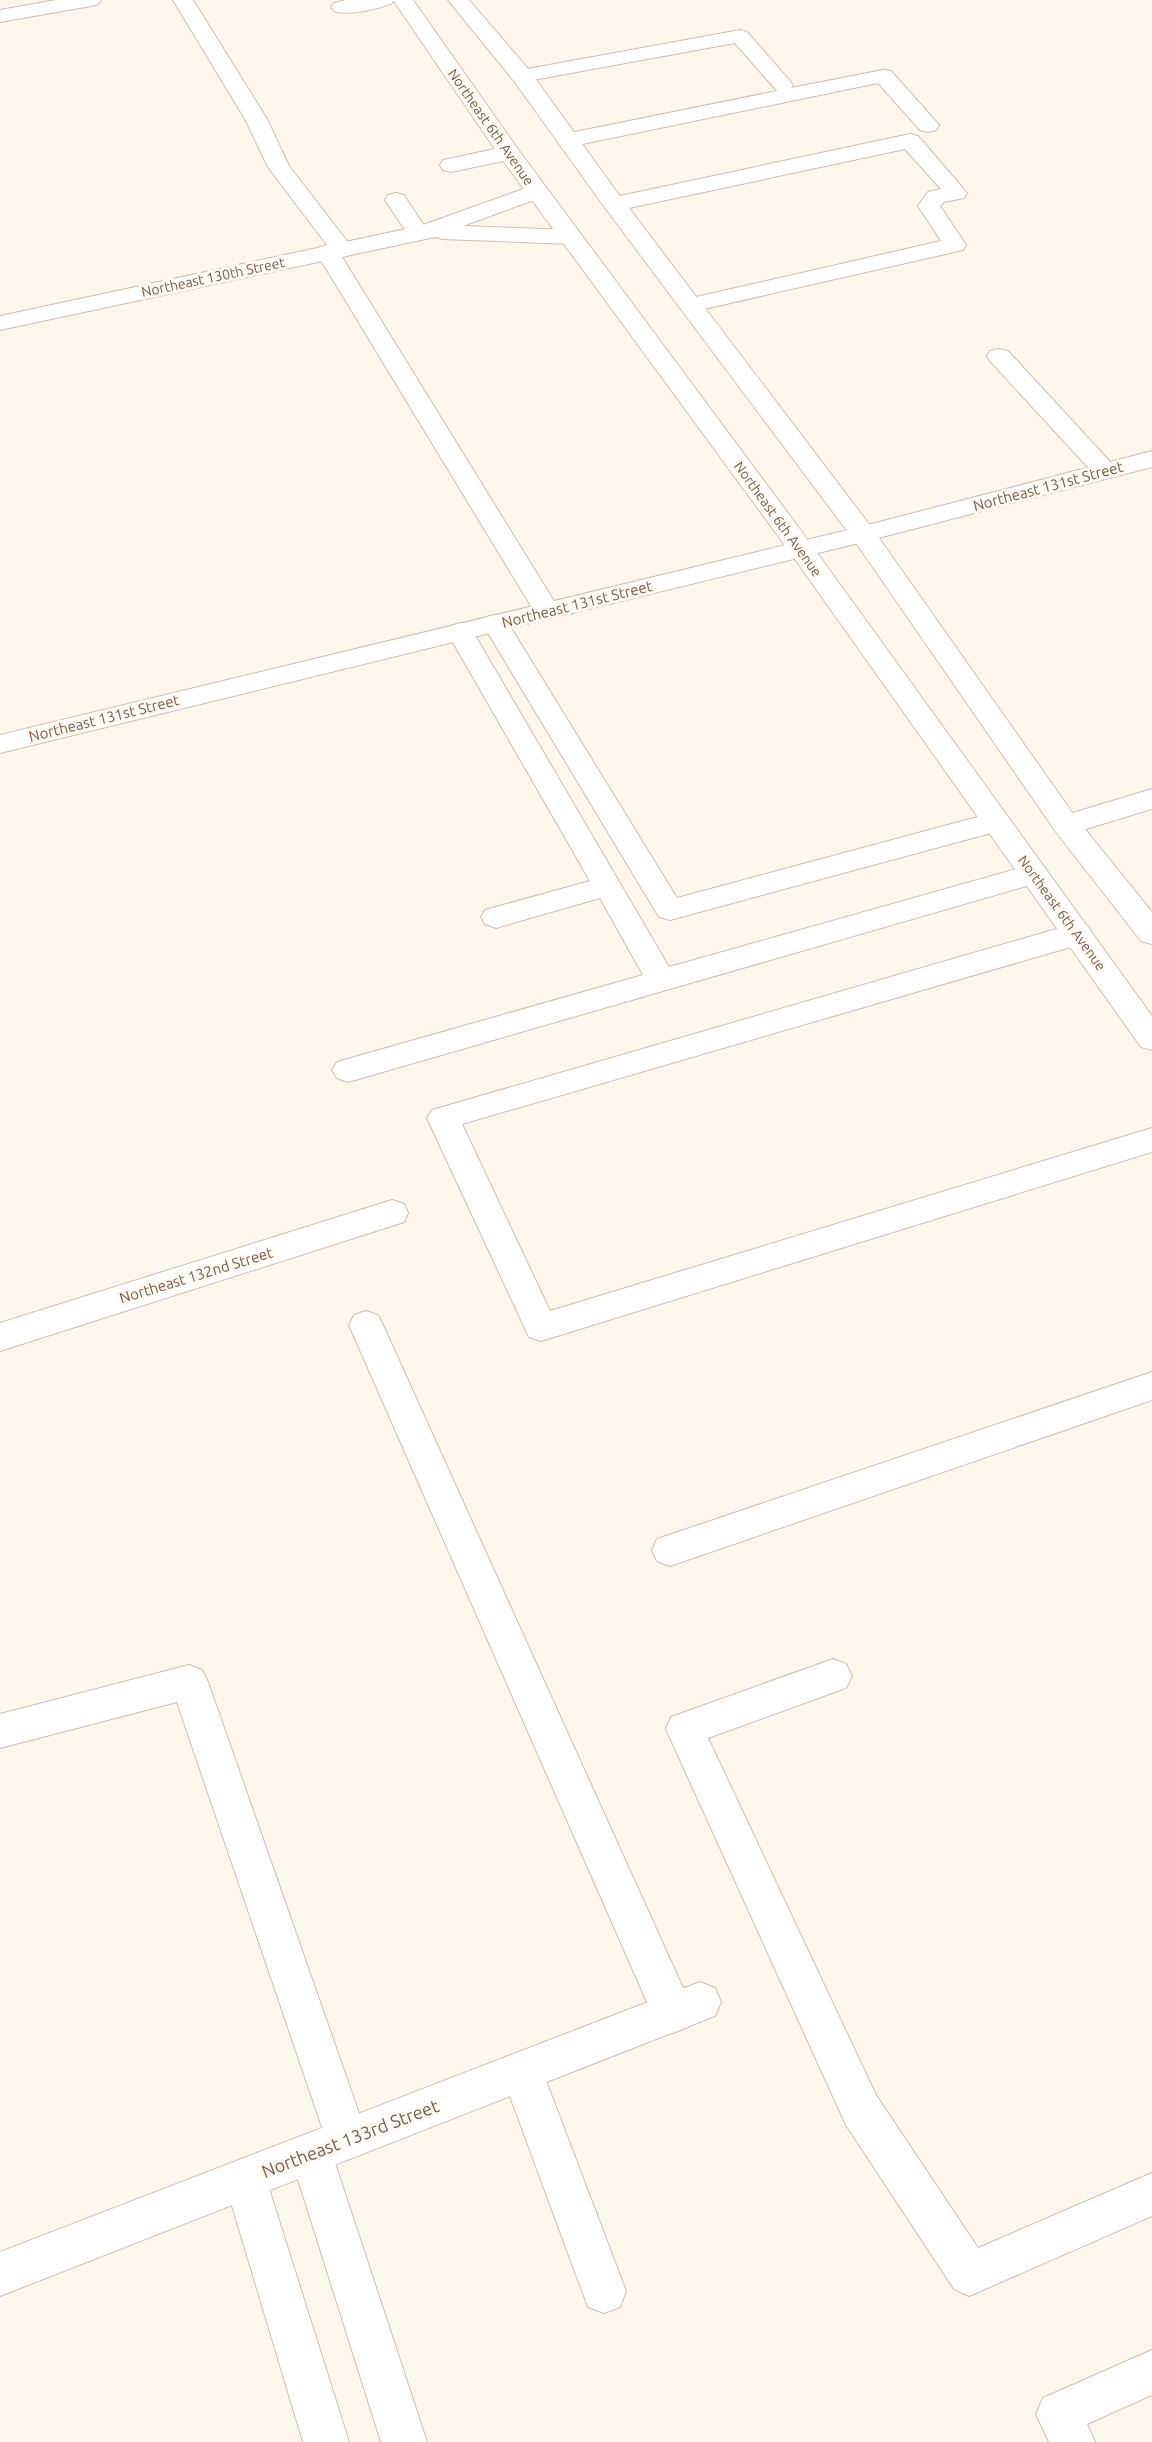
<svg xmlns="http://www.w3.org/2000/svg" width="1152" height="2442" font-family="Ubuntu,sans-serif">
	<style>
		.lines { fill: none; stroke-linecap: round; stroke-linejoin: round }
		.lane-casing { stroke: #d1beb0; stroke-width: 2 }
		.street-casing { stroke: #d1beb0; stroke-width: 2 }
		.secondary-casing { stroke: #d6c0b0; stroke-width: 2 }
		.lane { fill: #fff; fill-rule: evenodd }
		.street { fill: #fff; fill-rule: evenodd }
		.secondary { fill: #fff; fill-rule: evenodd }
		.labels { text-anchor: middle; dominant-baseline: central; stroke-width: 6; stroke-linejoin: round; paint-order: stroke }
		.far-street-label { font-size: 14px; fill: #7a5c4d; stroke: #fffaf3 }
		.street-label { font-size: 15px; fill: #7a5c4d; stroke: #fffaf3 }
		.near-street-label { font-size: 18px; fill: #7a5c4d; stroke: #fffaf3 }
	</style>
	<rect width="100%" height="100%" fill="#fdf6ec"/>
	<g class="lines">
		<defs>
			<g id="lane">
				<polygon points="173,0 193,0 267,119 289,166 354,250 350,255 342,257 560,611 556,617 547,619 538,617 534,611 316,252 320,247 327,245 268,167 245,119"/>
				<path d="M346,0h48l-3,4c-16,5 -41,12 -57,7l-3,-4 3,-4z"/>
				<polygon points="740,30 747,32 790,81 793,86 791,88 883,70 891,71 939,125 936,130 928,132 920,130 878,83 568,147 560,145 557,140 560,135 777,91 735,43 522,82 514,81 511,76 514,71 522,70"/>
				<polygon points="910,134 918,136 967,193 964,198 944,202 940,206 966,245 963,250 691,312 683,310 679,305 683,300 941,241 918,206 928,192 941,189 905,149 615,211 607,209 604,204 607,199 615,197"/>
				<polygon points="509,146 517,148 520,153 517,158 451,172 443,170 440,165 443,160"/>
				<polygon points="396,193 404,195 407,200 429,233 426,238 418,240 410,238 407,233 385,200 388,195"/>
				<polygon points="999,349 1008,351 1114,466 1118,471 1114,476 1105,479 1096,476 990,361 987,356 990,351"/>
				<polygon points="495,615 504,617 508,623 677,898 996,812 1006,815 1010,822 1006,829 670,920 659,917 482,623 486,617"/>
				<polygon points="460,623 470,626 473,632 669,967 1034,864 1044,867 1049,874 1044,881 348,1082 337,1078 332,1070 337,1062 643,975 600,898 496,928 485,924 481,917 485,910 590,881 447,632 450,626"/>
				<polygon points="1077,923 1088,926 1092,934 1088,942 462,1124 550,1311 1152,1128 1152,1152 541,1341 529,1337 427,1118 432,1110"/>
				<polygon points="366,1311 378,1315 383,1325 688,1999 694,2013 688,2027 673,2033 658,2027 349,1325 354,1315"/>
				<polygon points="1152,1372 1152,1400 670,1566 657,1561 652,1550 657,1539"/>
				<polygon points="833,1659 846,1664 852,1676 846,1688 708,1738 876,2095 978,2248 1152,2173 1152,2216 969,2296 954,2289 846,2125 666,1729 671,1717"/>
				<polygon points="189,1665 202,1670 208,1682 368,2139 362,2154 347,2160 332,2154 427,2442 381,2442 290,2154 296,2139 311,2133 326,2139 177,1702 0,1748 0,1714"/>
				<polygon points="522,2051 537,2057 626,2291 620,2307 604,2313 588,2307 501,2072 507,2057"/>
				<polygon points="245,2158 260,2164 266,2179 349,2442 303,2442 224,2179 230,2164"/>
				<polygon points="1152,2350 1152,2395 1087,2424 1095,2442 1049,2442 1036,2414 1043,2398"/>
			</g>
			<g id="street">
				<polygon points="56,0 101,0 98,4 91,6 0,22 0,10"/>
				<polygon points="537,184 545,186 548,191 545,196 463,226 571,230 579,232 582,237 579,242 571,244 443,239 435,237 0,330 0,316 420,226"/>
				<polygon points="1152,451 1152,467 863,542 0,753 0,735 860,527"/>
				<polygon points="1152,789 1152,809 1066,835 1056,832 1052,825 1056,818"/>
				<polygon points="392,1200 404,1204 408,1213 404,1222 0,1351 0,1323"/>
				<polygon points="700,1982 715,1988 721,2002 715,2016 0,2296 0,2252"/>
			</g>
			<g id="secondary">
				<polygon points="393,0 413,0 517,148 810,543 1152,1016 1152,1050 1141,1047 792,555 501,158"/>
				<polygon points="448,0 469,0 530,71 616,191 872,528 1076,818 1152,912 1152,944 1141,941 1056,832 854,540 600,201 514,81"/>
			</g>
		</defs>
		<use href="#lane" class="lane-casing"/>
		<use href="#street" class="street-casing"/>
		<use href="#secondary" class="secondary-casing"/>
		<use href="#lane" class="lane"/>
		<use href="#street" class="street"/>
		<use href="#secondary" class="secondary"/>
	</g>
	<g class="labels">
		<g class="far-street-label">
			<text transform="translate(491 127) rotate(55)">Northeast 6th Avenue</text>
			<text transform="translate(213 277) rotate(-12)">Northeast 130th Street</text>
			<text transform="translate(778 519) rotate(54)">Northeast 6th Avenue</text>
			<text transform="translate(1062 913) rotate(54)">Northeast 6th Avenue</text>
		</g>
		<g class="street-label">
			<text transform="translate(1048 486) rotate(-15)">Northeast 131st Street</text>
			<text transform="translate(577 604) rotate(-14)">Northeast 131st Street</text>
			<text transform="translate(104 718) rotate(-14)">Northeast 131st Street</text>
			<text transform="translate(196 1275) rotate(-17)">Northeast 132nd Street</text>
		</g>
		<g class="near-street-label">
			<text transform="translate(350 2138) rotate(-21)">Northeast 133rd Street</text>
		</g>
	</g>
</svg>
